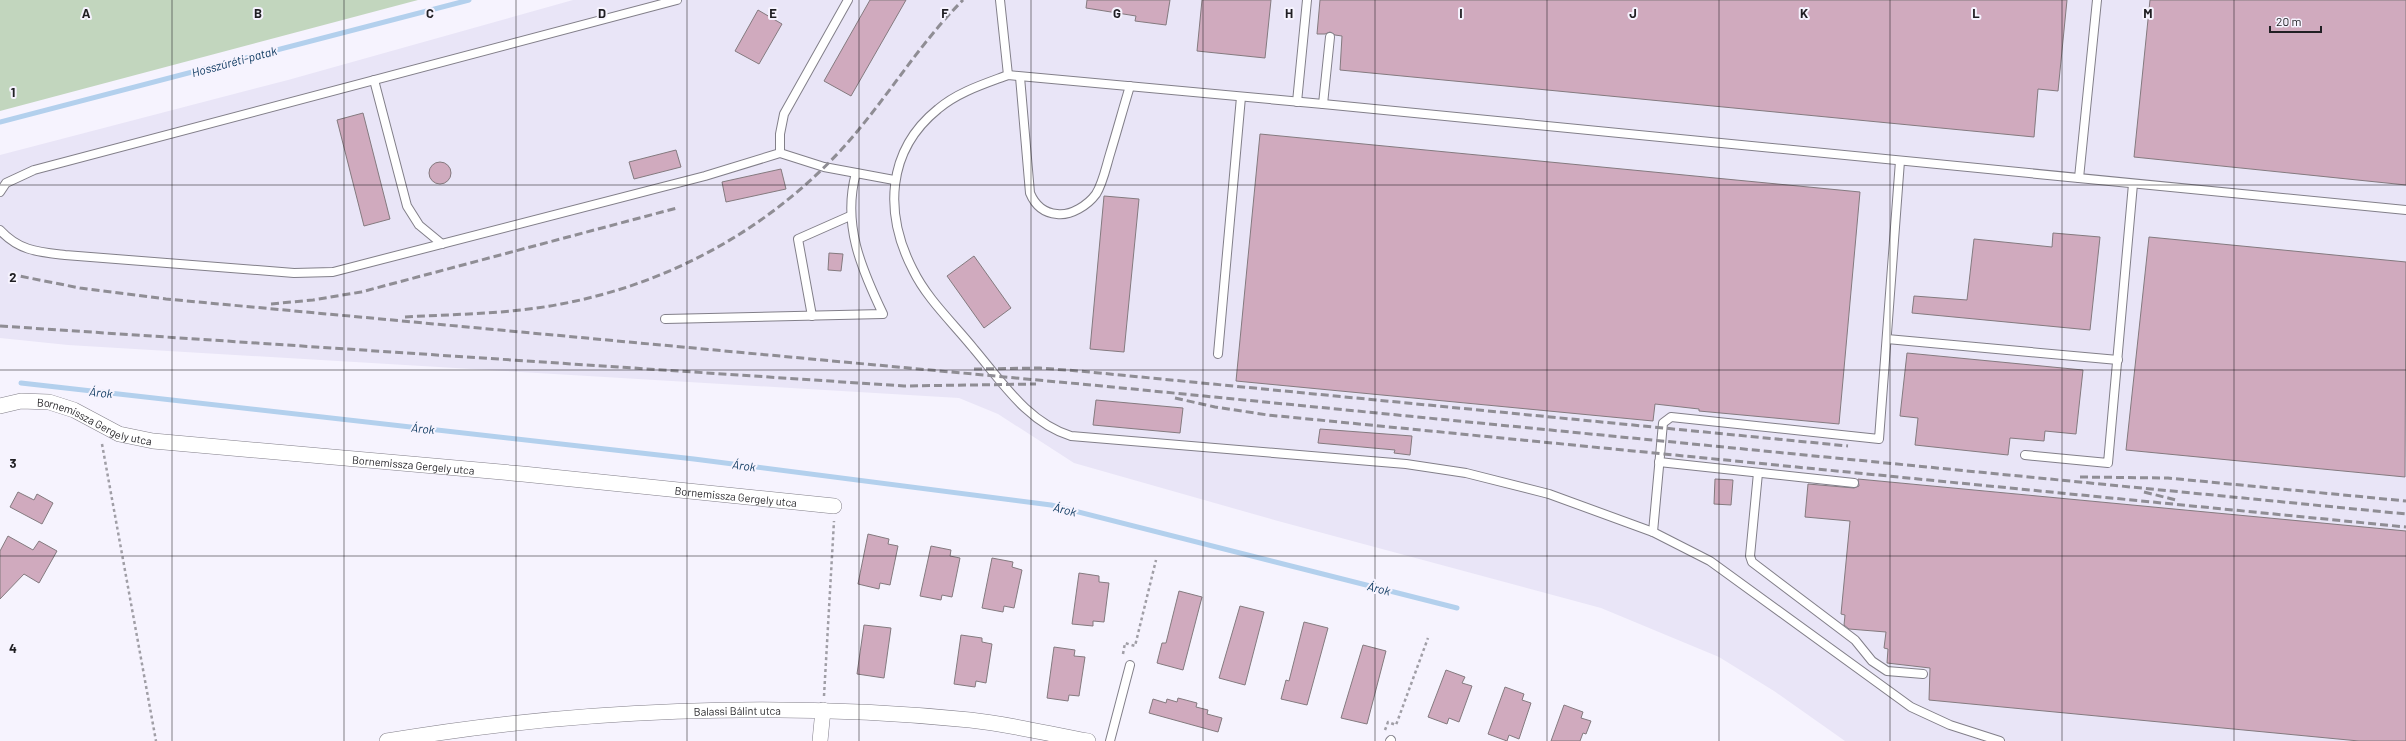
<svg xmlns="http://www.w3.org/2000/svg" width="2406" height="741" font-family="Barlow,sans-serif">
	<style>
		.built { fill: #e9e5f7 }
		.green { fill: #c2d6be }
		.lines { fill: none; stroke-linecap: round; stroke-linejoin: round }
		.stream { stroke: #b3d0ed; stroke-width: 5 }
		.building { fill: #d0aabe; stroke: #847a7f }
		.lane-casing { stroke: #827f89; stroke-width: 10 }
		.street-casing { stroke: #827f89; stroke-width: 16 }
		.path { stroke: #a09ea6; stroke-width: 2.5; stroke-dasharray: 3 3; stroke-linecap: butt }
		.lane { stroke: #fff; stroke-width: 8 }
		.street { stroke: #fff; stroke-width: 15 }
		.rail { stroke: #8f8d94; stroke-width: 3; stroke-dasharray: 8 4; stroke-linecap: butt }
		.grid { fill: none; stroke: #201f23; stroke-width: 1; stroke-opacity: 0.55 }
		.labels { text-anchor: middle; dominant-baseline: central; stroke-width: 4; stroke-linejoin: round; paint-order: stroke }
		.street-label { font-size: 11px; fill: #201f23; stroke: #f6f3fe }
		.water-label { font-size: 12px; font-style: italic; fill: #103b62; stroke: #f6f3fe }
		.grid-label { font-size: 13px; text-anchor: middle; font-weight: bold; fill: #201f23; stroke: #f6f3fe; stroke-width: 4; stroke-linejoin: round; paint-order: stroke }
	</style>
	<rect width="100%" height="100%" fill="#f6f3fe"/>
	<polygon class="built" points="573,0 2406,0 2406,741 1845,741 1774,691 1719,657 1601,608 1278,521 1074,463 998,414 959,398 68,345 0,338 0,155 288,80"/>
	<polygon class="green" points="0,0 418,0 0,111"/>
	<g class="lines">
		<g class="stream">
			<polyline points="0,122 469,0"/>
			<polyline points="21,383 694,459 1051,505 1457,608"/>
		</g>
	</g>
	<g class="building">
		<polygon points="870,0 906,0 851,96 824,81"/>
		<polygon points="1087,0 1170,0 1166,25 1135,21 1136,16 1086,8"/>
		<polygon points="1202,0 1271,0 1265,58 1197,51"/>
		<polygon points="1320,0 2067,0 2058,91 2038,89 2034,137 1340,70 1342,36 1335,35 1330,32 1325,34 1317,34"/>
		<polygon points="2150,0 2406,0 2406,185 2134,157"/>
		<polygon points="758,10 782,24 759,64 735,51"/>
		<polygon points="363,113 390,219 364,226 337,120"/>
		<polygon points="1260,134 1860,192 1839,424 1699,411 1699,409 1655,404 1653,421 1236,381"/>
		<polygon points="676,150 681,167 634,179 629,162"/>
		<circle cx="440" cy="173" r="11"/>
		<polygon points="781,169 786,189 726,202 722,182"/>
		<polygon points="1104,196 1139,199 1124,352 1090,349"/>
		<polygon points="2053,233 2100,237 2090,330 1912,313 1914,296 1967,300 1974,239 2052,247"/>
		<polygon points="2149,237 2406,262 2405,477 2126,450"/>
		<polygon points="829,253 843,254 841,271 828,270"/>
		<polygon points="974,256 1011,308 984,328 947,276"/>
		<polygon points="1907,353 2083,370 2076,434 2045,431 2044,441 2010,438 2008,455 1915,445 1918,418 1900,416"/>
		<polygon points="1096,400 1183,408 1180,433 1093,425"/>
		<polygon points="1320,429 1412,436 1410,455 1394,453 1395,450 1318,443"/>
		<polygon points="1715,479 1733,480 1731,505 1714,504"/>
		<polygon points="1858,479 2406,531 2406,741 2359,741 1929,700 1930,668 1887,663 1888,649 1884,648 1886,632 1849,629 1844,625 1845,615 1841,614 1850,521 1805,517 1808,484 1854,488 1859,486"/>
		<polygon points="18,492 34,500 37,494 53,503 42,524 10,507"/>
		<polygon points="868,534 889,539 888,544 898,546 890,585 880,583 879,589 858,584"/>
		<polygon points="8,536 33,550 39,541 57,551 39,583 24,574 0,599 0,551"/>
		<polygon points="931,546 951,550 950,556 960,558 952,597 942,595 941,600 920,596"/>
		<polygon points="992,558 1013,562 1012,567 1022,570 1014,608 1004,606 1003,612 982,608"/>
		<polygon points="1079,573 1099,576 1099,582 1109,583 1104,622 1093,621 1093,626 1072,624"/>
		<polygon points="1179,591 1202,597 1183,670 1157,663 1162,643 1166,643"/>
		<polygon points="1240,606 1264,612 1245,685 1219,678"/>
		<polygon points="1304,622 1328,628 1307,705 1281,699 1286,680 1289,681"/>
		<polygon points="864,625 891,628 884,678 857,674"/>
		<polygon points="961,635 982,638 982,642 992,644 986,683 976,681 975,687 954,684"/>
		<polygon points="1363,645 1386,651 1367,724 1341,718"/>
		<polygon points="1054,647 1075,650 1074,656 1085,657 1079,696 1069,695 1068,701 1047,698"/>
		<polygon points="1446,670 1465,677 1462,683 1472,686 1459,722 1449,718 1447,724 1428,717"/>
		<polygon points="1505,687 1524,694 1522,700 1531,703 1519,739 1509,735 1507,741 1488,734"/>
		<polygon points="1178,698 1197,703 1196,707 1208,710 1207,714 1222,718 1218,732 1149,713 1153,699 1166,703 1167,699 1177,702"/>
		<polygon points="1564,705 1583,712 1581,718 1591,721 1586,734 1583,733 1580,741 1551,741"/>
	</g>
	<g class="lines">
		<defs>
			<g id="lane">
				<polyline points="1000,0 1008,75"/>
				<path d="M1020,77l10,116c5,12 14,20 27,21 14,2 31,-9 39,-20 7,-11 10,-27 14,-40 7,-23 13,-45 20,-68"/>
				<polyline points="374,80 407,206 419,225 442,244"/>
				<polyline points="1297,102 1307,0"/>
				<polyline points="1323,104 1330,37"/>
				<polyline points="780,153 780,134 784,114 848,0"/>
				<polyline points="2079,178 2097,0"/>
				<polyline points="0,192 6,183 34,170 677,0"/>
				<path d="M0,230c19,21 39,22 65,25l229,18 39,-1 372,-96 75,-23 44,14 70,13"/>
				<polyline points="812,316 798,239 850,216"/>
				<path d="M665,319l218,-5c-22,-46 -41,-90 -27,-141"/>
				<polyline points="1887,339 2118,360"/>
				<polyline points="1218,354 1241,97"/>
				<polyline points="2025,455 2108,463 2133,184"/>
				<polyline points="1659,462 1854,483"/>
				<polyline points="1758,473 1750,556 1752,562 1855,640 1872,661 1887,671 1923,674"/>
				<polyline points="1653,532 1663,423 1671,417 1879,439 1900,161"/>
				<polyline points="1110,741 1130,665"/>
				<polyline points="1390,741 1391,740"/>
				<path d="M2000,741l-50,-16 -39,-18 -201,-146 -57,-29 -104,-38 -83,-21 -60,-9 -335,-28c-43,-13 -69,-54 -97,-87 -20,-25 -47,-50 -61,-79 -29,-56 -27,-119 25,-161 20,-17 46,-25 70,-34l315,29 1083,106"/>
			</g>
			<g id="street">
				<path id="s1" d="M0,406l21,-5 28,1 25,8 45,24 34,7 370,33 311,32"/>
				<path id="s2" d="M387,741c188,-32 392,-40 583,-21 39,4 79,14 118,21"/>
				<polyline points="820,741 823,710"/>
			</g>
		</defs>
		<use href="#lane" class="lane-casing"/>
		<use href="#street" class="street-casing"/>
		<g class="path">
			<polyline points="102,444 156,741"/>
			<polyline points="1123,654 1125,643 1135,646 1156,560"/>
			<polyline points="824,696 834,521"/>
			<polyline points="1385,730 1388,722 1396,725 1428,638"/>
		</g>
		<use href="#lane" class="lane"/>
		<use href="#street" class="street"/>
		<g class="rail">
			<polyline points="9,274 80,288 166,299 1102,386 2406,514"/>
			<polyline points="271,304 313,300 361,292 677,208"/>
			<path d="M405,317c52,-3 105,-3 156,-13 107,-20 206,-74 280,-154 44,-48 76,-104 122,-150"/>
			<polyline points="0,326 904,386 1036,384"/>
			<polyline points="974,369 1040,368 1079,371 1848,446"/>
			<polyline points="1175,398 1215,407 1268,415 2406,527"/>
			<polyline points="2080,477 2168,478 2406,501"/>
			<polyline points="2144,492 2176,500"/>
		</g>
	</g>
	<path class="grid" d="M172,0v741M344,0v741M516,0v741M687,0v741M859,0v741M1031,0v741M1203,0v741M1375,0v741M1547,0v741M1719,0v741M1890,0v741M2062,0v741M2234,0v741M0,185h2406M0,370h2406M0,556h2406"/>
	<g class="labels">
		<g class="street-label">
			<text stroke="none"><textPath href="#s1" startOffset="99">Bornemissza Gergely utca</textPath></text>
			<text stroke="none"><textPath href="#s1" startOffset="423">Bornemissza Gergely utca</textPath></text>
			<text stroke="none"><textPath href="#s1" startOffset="747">Bornemissza Gergely utca</textPath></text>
			<text stroke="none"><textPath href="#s2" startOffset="352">Balassi Bálint utca</textPath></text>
		</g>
		<g class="water-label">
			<text transform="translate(234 61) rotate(-15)">Hosszúréti-patak</text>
			<text transform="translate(101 392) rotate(6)">Árok</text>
			<text transform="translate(423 428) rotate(6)">Árok</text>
			<text transform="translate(744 465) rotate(7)">Árok</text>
			<text transform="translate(1065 509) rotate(14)">Árok</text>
			<text transform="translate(1379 588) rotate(14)">Árok</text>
		</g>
	</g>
	<g class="grid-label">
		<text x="86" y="18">A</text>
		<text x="258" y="18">B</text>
		<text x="430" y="18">C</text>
		<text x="602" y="18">D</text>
		<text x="773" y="18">E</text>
		<text x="945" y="18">F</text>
		<text x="1117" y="18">G</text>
		<text x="1289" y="18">H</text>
		<text x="1461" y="18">I</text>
		<text x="1633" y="18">J</text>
		<text x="1804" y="18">K</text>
		<text x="1976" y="18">L</text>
		<text x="2148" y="18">M</text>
		<text x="13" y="97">1</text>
		<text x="13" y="282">2</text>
		<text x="13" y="468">3</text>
		<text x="13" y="653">4</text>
	</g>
	<path d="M2270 26v6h51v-6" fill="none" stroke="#201f23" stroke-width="2"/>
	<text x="2276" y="26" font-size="12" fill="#201f23" stroke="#f6f3fe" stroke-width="3" paint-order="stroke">20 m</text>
</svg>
